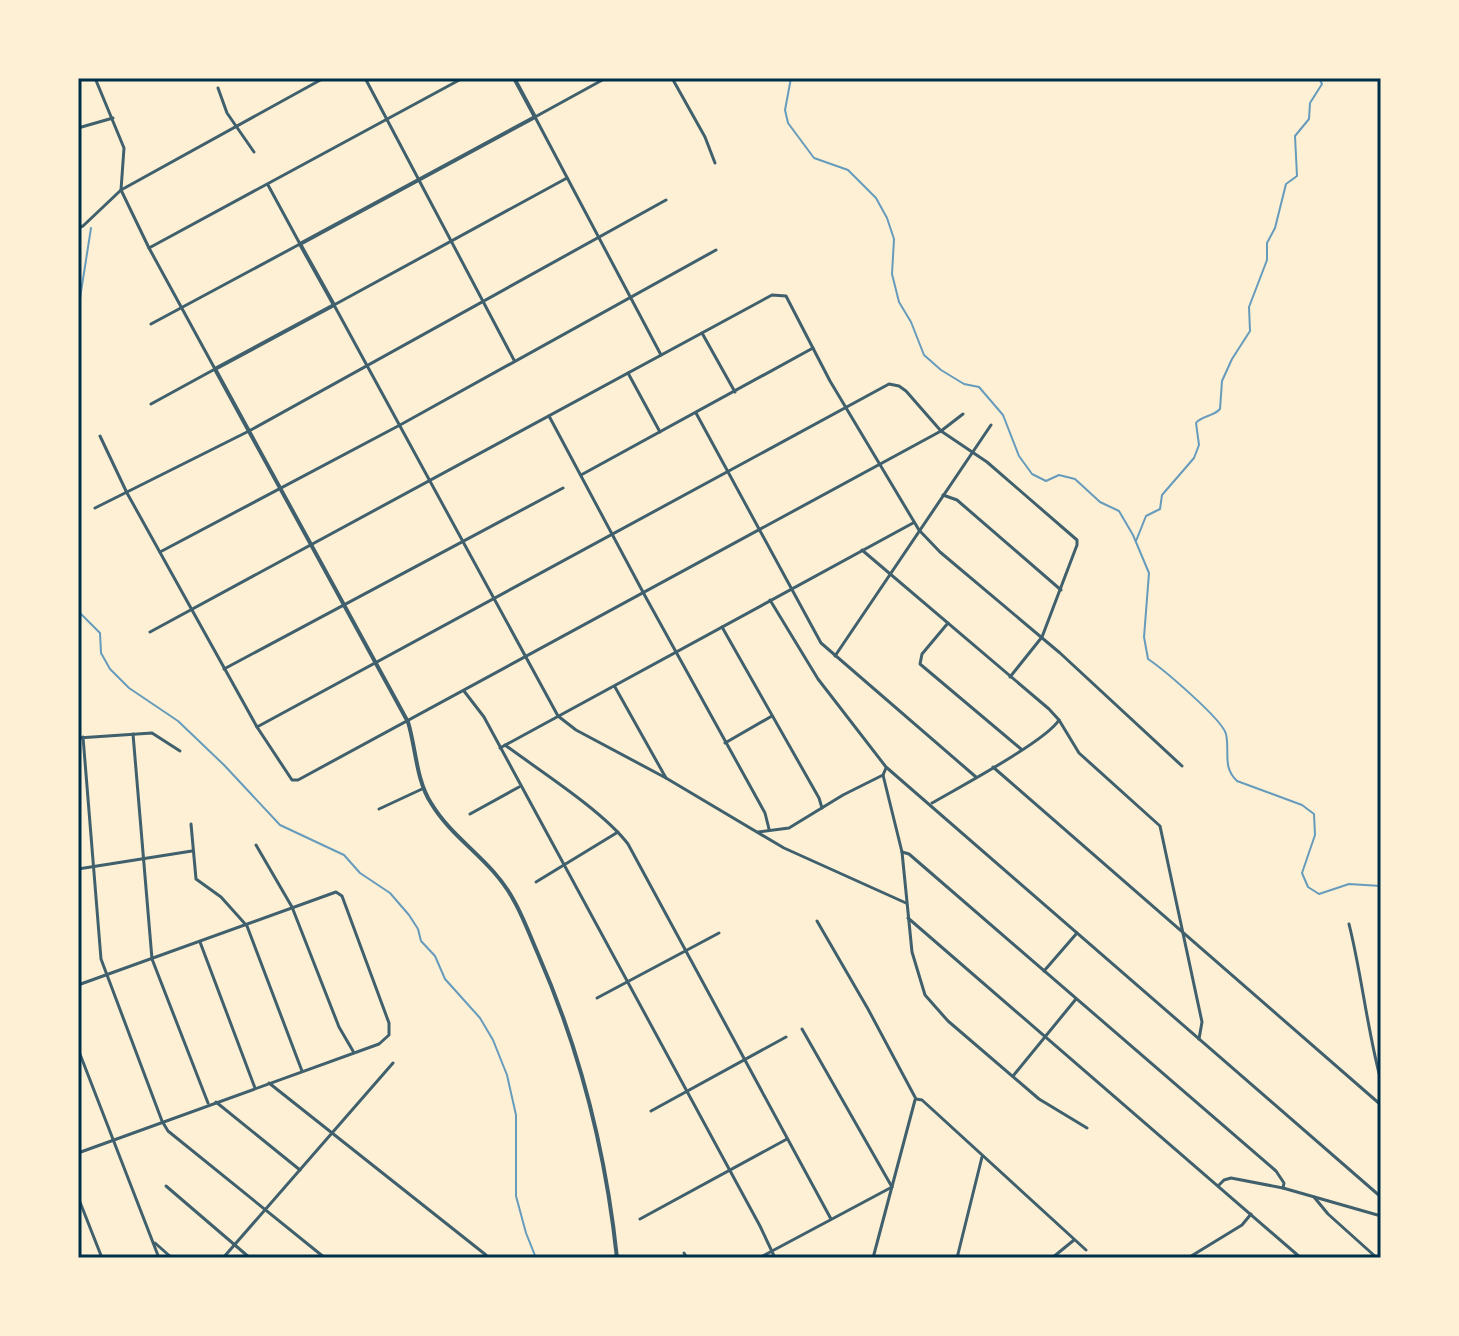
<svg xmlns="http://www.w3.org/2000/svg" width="1459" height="1336" font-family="'Fira Sans',sans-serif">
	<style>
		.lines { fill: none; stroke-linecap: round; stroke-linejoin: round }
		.stream { stroke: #669bbc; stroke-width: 2 }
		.minor { stroke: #3f606c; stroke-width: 3 }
		.tertiary { stroke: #3f606c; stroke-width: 4 }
		.neatline { fill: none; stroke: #003049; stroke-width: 3 }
	</style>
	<rect width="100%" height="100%" fill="#fdf0d5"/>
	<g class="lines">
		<g class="stream">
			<path d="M791,78l-6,32 3,13 26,35 34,12 28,28 11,20 7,21 -2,35 7,28 12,20 13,33 17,15 23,14 15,3 24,28 16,41 13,18 14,7 13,-6 16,4 25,23 19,9 14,24 16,38 -5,64 4,22c15,10 74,60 78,75 4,18 -4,33 11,47l65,24 12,9 1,21 -13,38 6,14 11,7 30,-10 32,2"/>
			<polyline points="78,311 91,228"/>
			<path d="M1136,541l10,-25 14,-7 2,-14 32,-37 5,-13 -3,-22c6,-8 17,-6 24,-14l2,-28 10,-22 18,-28 -1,-24 18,-47v-17l8,-15 11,-44 11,-8 -2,-40 14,-17 1,-16 12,-19 -3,-6"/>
			<polyline points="78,611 100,633 101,653 110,669 129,688 178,721 224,765 280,825 344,855 360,873 390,893 409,915 418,929 421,941 435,956 445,979 480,1018 493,1040 507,1075 516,1115 516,1196 526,1233 536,1258"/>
		</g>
		<g class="minor">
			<polyline points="95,78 124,148 121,190 149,248 215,369 151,404"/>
			<polyline points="365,78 514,360"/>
			<polyline points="606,78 535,117 661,355"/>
			<polyline points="672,78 705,137 715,163"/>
			<polyline points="218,88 227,113 254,152"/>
			<polyline points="78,128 113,118"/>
			<polyline points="567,178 334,305 558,716 576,730 666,778 784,848 906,903"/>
			<polyline points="78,228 83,226 121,190 324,78"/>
			<polyline points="149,248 463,78"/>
			<polyline points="151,324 300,244 268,185"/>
			<polyline points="702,333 735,392"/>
			<polyline points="628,373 660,432"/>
			<polyline points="696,413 821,643 976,777"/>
			<polyline points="549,416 644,594 765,813 769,829"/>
			<polyline points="100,436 127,493 257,727 292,780 298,780 941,431 963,414"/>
			<polyline points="581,475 813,348"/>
			<polyline points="943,495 957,500 1061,590"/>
			<polyline points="95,508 249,431 666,200"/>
			<polyline points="862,550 1049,709 1059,720 1079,753 1160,826 1202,1022 1199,1039"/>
			<polyline points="160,552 400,425 716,250"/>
			<polyline points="770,600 818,679 886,767 1381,1197"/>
			<polyline points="948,623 922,654 920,664 1021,749"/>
			<polyline points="722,627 819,798 822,808"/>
			<polyline points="150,632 772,295 786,296 830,381 919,530 940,552 1060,653 1182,766"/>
			<polyline points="835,656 991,425"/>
			<polyline points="224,669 563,488"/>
			<polyline points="615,687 666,778"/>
			<polyline points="464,691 484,717 760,1226 775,1258"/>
			<polyline points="257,727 889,384 899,386 906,391 941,431 987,462 1077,540 1077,545 1042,637 1010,677"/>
			<polyline points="133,734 152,959 208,1103"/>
			<polyline points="83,737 101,959 162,1121 168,1131 325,1258"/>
			<polyline points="78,738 152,733 180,751"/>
			<polyline points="725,743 772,716"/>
			<path d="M505,745c35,26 98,66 123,99l203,375"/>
			<polyline points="500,748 913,523"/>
			<polyline points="993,767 1381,1105"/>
			<polyline points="886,768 883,775 902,852 912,952 925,995 948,1021 1039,1099 1087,1128"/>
			<path d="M932,803c26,-15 114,-62 127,-83"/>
			<polyline points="379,809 422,789"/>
			<polyline points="470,814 519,787"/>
			<polyline points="191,824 196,879 221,897 247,926 302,1071"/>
			<polyline points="758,832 789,828 843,795 883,775"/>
			<polyline points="256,845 292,907 339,1027 353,1051"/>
			<polyline points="902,852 909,854 1276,1171 1284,1183 1283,1188"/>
			<polyline points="78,869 192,851"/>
			<polyline points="536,882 618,832"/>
			<polyline points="908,918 1301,1258"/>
			<polyline points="817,921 868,1009 916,1099 922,1100 1086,1250"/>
			<path d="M1349,924c13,52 18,105 32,157"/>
			<polyline points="200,942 255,1088"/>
			<polyline points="1044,971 1077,933"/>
			<polyline points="78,985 336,892 342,896 389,1023 389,1035 379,1044 78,1153"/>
			<polyline points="597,998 719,933"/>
			<polyline points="78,1049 159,1258"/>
			<polyline points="1013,1076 1076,999"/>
			<polyline points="269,1083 486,1255"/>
			<polyline points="216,1102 300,1170"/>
			<polyline points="651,1111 786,1037"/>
			<polyline points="1219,1185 1224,1180 1231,1178 1283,1188 1381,1216"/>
			<polyline points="166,1186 250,1258"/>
			<polyline points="78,1197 102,1258"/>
			<polyline points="1314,1197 1328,1214 1377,1258"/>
			<polyline points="640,1219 787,1139"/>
			<polyline points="155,1243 172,1258"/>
			<polyline points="684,1253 687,1258"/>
			<polyline points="223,1258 393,1063"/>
			<polyline points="759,1258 892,1187 802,1029"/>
			<polyline points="873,1258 915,1100"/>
			<polyline points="957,1258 982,1157"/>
			<polyline points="1052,1258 1074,1240"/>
			<polyline points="1188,1258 1242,1225 1251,1214"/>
		</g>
		<path class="tertiary" d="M514,78l21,39 -235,127 34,61 -119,64 193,353c8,26 8,58 23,81 22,37 61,57 82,96 10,17 17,37 25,55 42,96 68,200 79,304"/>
	</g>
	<rect width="1459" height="1336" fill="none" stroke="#fdf0d5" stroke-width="160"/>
	<rect x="80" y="80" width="1299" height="1176" class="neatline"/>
</svg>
